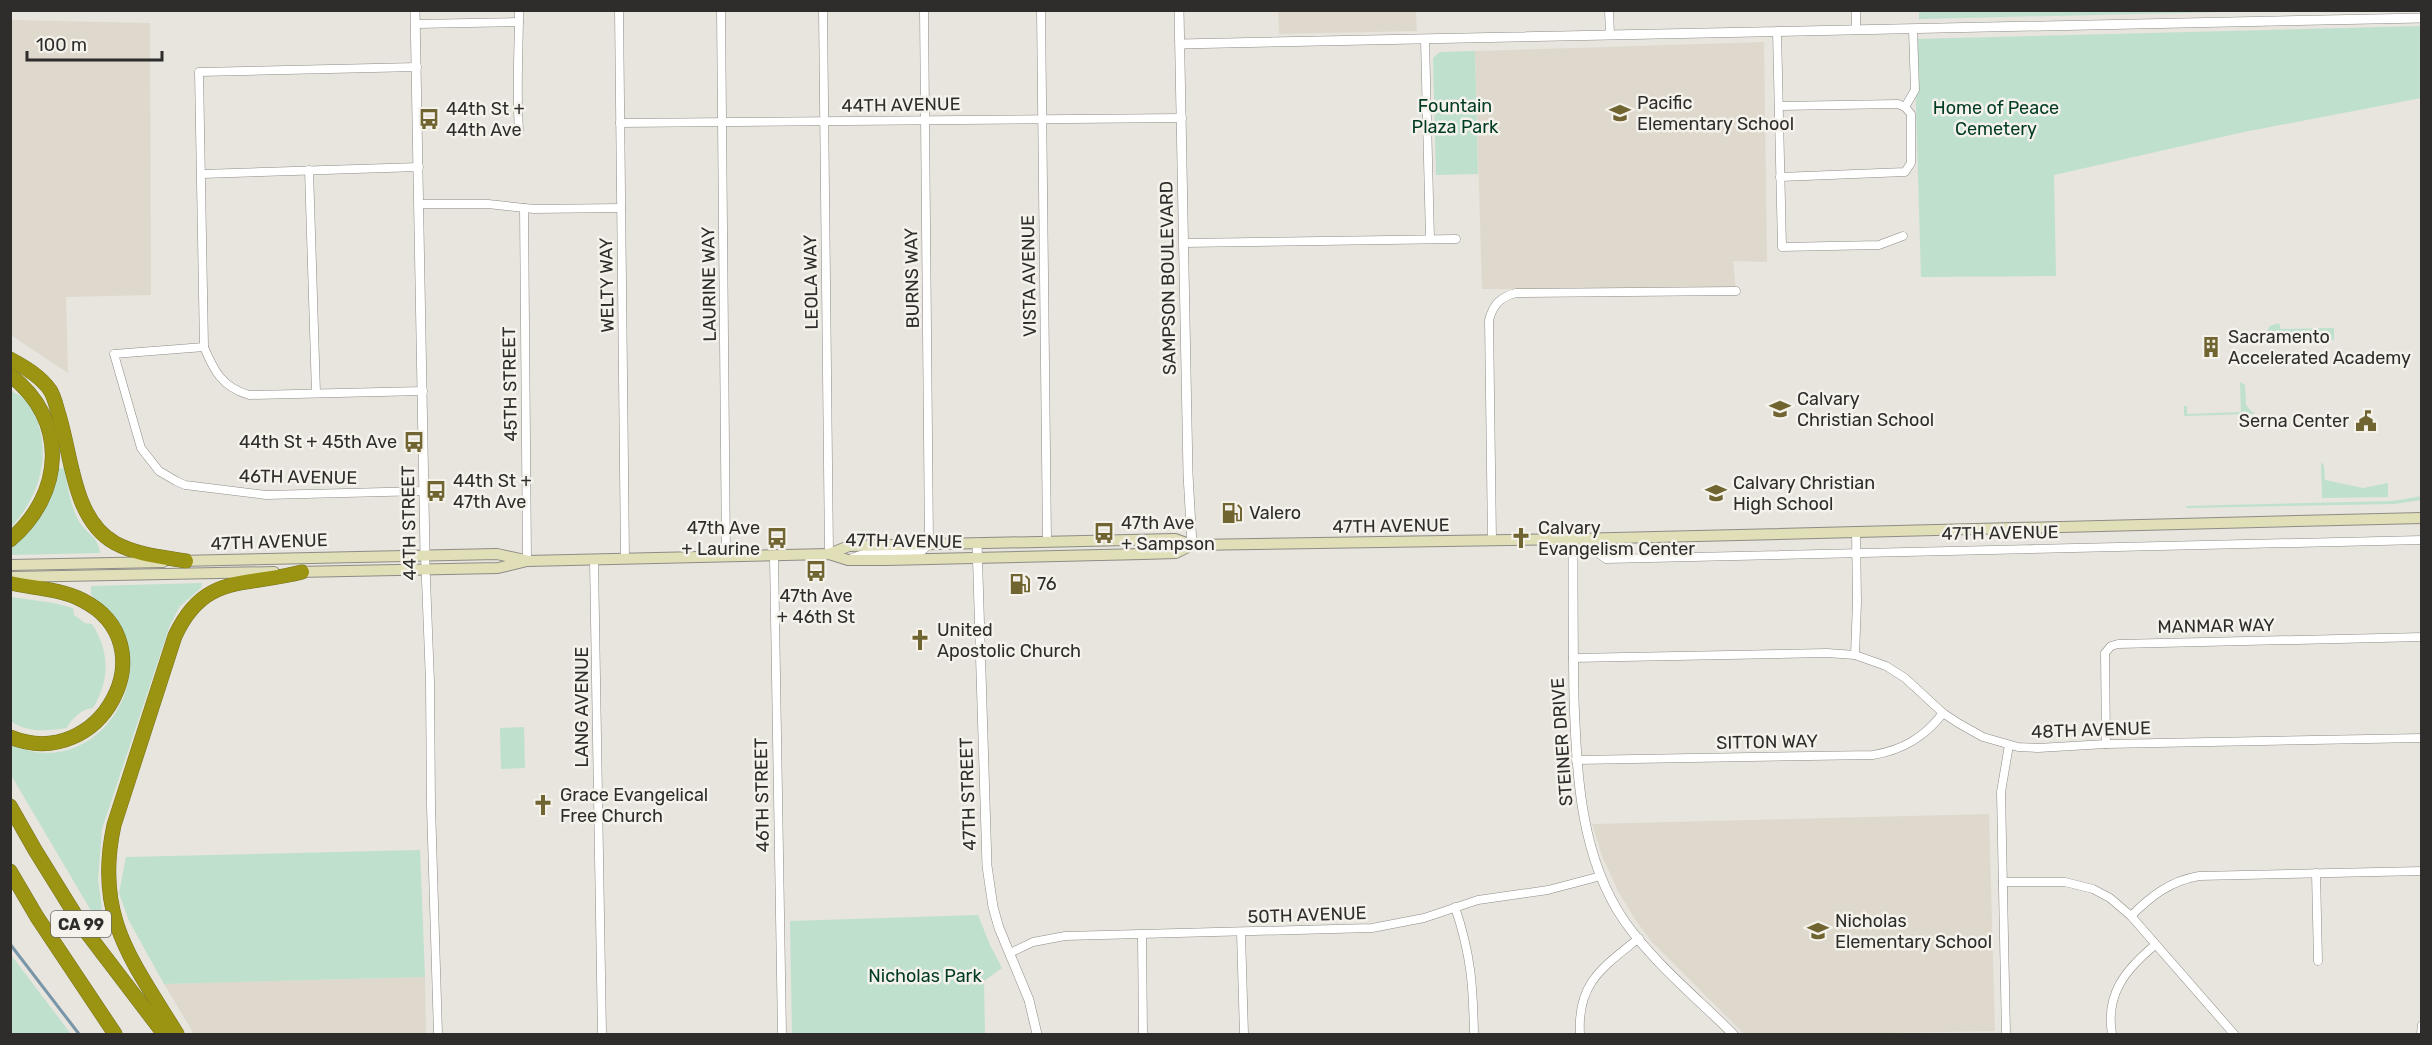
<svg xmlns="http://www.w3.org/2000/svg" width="2432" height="1045" font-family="Rubik,sans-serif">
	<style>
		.built { fill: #ded9cc }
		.green { fill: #bfe0cc }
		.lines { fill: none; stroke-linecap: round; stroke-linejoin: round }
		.stream { stroke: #7996a9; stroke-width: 3 }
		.minor-casing { stroke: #8e8c86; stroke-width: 9 }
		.tertiary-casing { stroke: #8e8c86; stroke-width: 10 }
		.secondary-casing { stroke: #8e8c86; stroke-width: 12 }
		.motorway-casing { stroke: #75701b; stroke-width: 15 }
		.minor { stroke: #fff; stroke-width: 8 }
		.tertiary { stroke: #fff; stroke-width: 9 }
		.secondary { stroke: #e1dfb8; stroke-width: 10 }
		.motorway { stroke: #9b9413; stroke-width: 14 }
		.labels { text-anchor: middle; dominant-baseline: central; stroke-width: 5; stroke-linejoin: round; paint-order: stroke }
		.shield { fill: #f4f2eb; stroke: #696865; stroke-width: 1.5 }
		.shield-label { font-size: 16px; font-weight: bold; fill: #2e2d2b }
		.poi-label { font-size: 18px; fill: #2e2d2b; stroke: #f4f2eb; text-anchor: start }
		.street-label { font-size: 18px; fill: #2e2d2b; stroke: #f4f2eb }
		.park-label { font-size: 18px; fill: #003b23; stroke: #f4f2eb }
	</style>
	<rect width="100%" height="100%" fill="#e7e5de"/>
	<g class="built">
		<polygon points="1278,11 1416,11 1417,31 1279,34"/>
		<polygon points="11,20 150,23 151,295 66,297 68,373 11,335"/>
		<polygon points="1764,42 1767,262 1733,261 1736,291 1482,289 1475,51"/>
		<polygon points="1989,814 1995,1031 1836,1034 1744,1034 1652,942 1636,921 1618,891 1602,856 1592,824"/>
		<polygon points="425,977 426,1034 194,1034 164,984"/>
	</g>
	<g class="green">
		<polygon points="1919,11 1919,10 2268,11 1919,19"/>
		<polygon points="2421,26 2421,98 2244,132 2054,175 2056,276 1921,277 1914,39"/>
		<polygon points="1475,51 1478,174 1436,175 1433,58 1440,52"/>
		<polygon points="2279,323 2281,329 2334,328 2334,340 2279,341 2278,331 2267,331 2270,326"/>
		<polygon points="2240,382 2245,385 2246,405 2252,412 2255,412 2253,414 2184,416 2184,406 2187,406 2187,414 2241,412"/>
		<path d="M10,390c6,4 12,6 16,9 6,4 8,15 11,21 14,39 1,78 -26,107z"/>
		<polygon points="2321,462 2324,466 2325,480 2363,488 2388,483 2388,497 2322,498"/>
		<path d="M64,468c4,18 6,39 16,55 8,12 19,15 20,30l-89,2 -1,-10 45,-76z"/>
		<polygon points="2422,496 2421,500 2394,504 2187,508 2186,506 2393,501"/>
		<path d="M202,583l-1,5 -21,18 -10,19 -68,204 -4,51 4,29 -9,5 -82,-139 -1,-32c75,41 151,-53 107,-123 -6,-10 -17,-18 -26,-25v-9z"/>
		<path d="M11,597l43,6 19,5 1,7 11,8 7,1c18,28 18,56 1,84 -10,0 -22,11 -26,20 -20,3 -40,5 -56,-7z"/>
		<polygon points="524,727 525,768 501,769 500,728"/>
		<polygon points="420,850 425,977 164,984 129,921 119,893 126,857"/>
		<polygon points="978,915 990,945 1002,968 984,981 985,1034 792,1034 790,921"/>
		<polygon points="10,955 11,955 71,1034 11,1034"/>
	</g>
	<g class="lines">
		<polyline class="stream" points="10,944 79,1034"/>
		<defs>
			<g id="minor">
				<path d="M519,10c0,40 -3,80 0,120"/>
				<polyline points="619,10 625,559"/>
				<polyline points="721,10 726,557"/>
				<polyline points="823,10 829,554"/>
				<polyline points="924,10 929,544"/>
				<polyline points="1041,10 1047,541"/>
				<polyline points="1609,10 1610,35"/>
				<polyline points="1856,10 1856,30"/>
				<polyline points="416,24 519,22"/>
				<polyline points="1777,31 1782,247 1879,245 1903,236"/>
				<polyline points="1425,40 1430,239"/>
				<path d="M417,67l-218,5 5,275c10,24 18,40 45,48l174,-4"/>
				<polyline points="1779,106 1898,104 1905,107 1911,114 1911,163 1905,172 1780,177"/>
				<polyline points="1905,107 1915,90 1913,29"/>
				<polyline points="620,123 1182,118"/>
				<polyline points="309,170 316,393"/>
				<polyline points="202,174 419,167"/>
				<polyline points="419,204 488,204 534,209 621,208"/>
				<polyline points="524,208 527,561"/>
				<polyline points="1184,243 1456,239"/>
				<polyline points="204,347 114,354 141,448 159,471 176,481 185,485 266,495 425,491"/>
				<polyline points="1591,538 1598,553 1606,559 2422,540"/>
				<path d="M1492,540l-3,-220c4,-15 11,-23 27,-27l220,-2"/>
				<polyline points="425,554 430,682 431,806 438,1034"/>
				<polyline points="774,556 782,1034"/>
				<polyline points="594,560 602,1034"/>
				<polyline points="1855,655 1857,602 1856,532"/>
				<polyline points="1573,658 1827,653 1855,655 1886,666 1905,678 1943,713 1958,723 1983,737 2018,747 2038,748 2106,744 2422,738"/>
				<polyline points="2106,744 2105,653 2111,646 2118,644 2422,637"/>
				<path d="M1576,760l297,-5c30,-5 52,-18 70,-42"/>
				<polyline points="2316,873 2318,961"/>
				<polyline points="2003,882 2065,882 2093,889 2110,898 2131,916 2234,1034"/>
				<path d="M1455,907c16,48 18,77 19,127"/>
				<path d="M2131,916c20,-20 39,-35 68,-40l223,-5"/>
				<polyline points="1241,933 1244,1034"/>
				<polyline points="1142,936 1143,1034"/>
				<polyline points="1010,953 1033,942 1065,936 1372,928 1424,918 1478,900 1548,890 1601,876"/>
				<path d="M1580,1034c-3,-51 22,-66 59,-96"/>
				<polyline points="2006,1034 2001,792 2009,745"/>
				<path d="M2112,1034c-7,-40 14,-65 43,-89"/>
				<polyline points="2421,1034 2422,1025"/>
			</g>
			<g id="tertiary">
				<polyline points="415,10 425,554"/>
				<polyline points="1179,10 1188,474 1192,545"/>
				<polyline points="1180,44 2422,18"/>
				<path d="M1573,539c0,53 0,106 1,160 3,77 6,158 51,223 30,42 72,76 108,112"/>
				<polyline points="977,543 987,866 993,907 999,928 1029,1000 1037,1034"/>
				<polyline points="853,558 868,553 921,551 929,544"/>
			</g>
			<g id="secondary">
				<polyline points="829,554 849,546 1175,539 1192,545 1573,539 2422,518"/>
				<polyline points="179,561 497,554 525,560"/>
				<polyline points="10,565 163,562"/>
				<polyline points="296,572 498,568 527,561 829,554 848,560 886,560 1143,554 1176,553 1192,545"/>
				<polyline points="10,577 274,572"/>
			</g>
			<g id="motorway">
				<path d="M10,359c15,8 30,17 40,31 4,6 6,15 8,22 14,42 14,107 57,131 22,12 48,14 71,18"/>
				<path d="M10,375c59,45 54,119 0,165"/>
				<path d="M10,583c23,5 51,6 72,17 88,44 19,174 -72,137"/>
				<polyline points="10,806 35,850 84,929 164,1034"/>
				<polyline points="10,871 37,917 115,1034"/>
				<path d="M177,1034c-45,-74 -83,-117 -63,-209l61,-189c29,-63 69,-49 127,-64"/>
			</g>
		</defs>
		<use href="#minor" class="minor-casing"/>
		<use href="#tertiary" class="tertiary-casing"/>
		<use href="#secondary" class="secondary-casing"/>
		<use href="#motorway" class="motorway-casing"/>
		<use href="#minor" class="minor"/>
		<use href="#tertiary" class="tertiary"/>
		<use href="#secondary" class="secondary"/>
		<use href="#motorway" class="motorway"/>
	</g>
	<defs>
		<symbol id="school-bare" viewBox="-9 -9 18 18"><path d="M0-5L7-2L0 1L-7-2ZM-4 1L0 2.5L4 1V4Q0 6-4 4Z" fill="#706431" stroke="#f4f2eb" stroke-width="2.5" paint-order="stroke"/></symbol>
		<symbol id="bus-bare" viewBox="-9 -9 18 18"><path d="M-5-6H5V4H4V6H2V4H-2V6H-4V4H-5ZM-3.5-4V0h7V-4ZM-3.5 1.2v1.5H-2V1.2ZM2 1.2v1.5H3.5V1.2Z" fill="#706431" stroke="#f4f2eb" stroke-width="2.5" paint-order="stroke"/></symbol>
		<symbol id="building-bare" viewBox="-9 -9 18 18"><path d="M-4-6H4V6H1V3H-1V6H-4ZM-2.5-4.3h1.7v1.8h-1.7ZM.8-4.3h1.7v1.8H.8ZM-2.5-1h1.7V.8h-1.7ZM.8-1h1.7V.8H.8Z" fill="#706431" stroke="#f4f2eb" stroke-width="2.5" paint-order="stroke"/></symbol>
		<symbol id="civic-bare" viewBox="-9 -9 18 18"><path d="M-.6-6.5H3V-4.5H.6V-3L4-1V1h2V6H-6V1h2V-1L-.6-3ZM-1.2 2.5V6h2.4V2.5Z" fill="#706431" stroke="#f4f2eb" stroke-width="2.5" paint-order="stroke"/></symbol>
		<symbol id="fuel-bare" viewBox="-9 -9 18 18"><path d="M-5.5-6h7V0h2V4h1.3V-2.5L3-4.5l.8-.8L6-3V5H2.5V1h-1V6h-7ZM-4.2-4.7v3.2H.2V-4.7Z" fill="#706431" stroke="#f4f2eb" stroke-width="2.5" paint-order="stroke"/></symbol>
		<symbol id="church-bare" viewBox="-9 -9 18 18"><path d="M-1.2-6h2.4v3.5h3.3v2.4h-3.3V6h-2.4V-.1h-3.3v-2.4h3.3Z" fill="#706431" stroke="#f4f2eb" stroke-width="2.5" paint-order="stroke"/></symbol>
	</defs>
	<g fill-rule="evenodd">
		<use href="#school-bare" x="1605" y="98" width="30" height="30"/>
		<use href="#bus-bare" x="414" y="104" width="30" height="30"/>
		<use href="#building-bare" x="2196" y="332" width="30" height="30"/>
		<use href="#school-bare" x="1765" y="394" width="30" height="30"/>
		<use href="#civic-bare" x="2351" y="406" width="30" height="30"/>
		<use href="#bus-bare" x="399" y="427" width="30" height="30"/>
		<use href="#bus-bare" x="421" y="476" width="30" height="30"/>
		<use href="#school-bare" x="1701" y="478" width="30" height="30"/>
		<use href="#fuel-bare" x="1217" y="498" width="30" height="30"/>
		<use href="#bus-bare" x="1089" y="518" width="30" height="30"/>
		<use href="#bus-bare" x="762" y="523" width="30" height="30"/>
		<use href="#church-bare" x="1506" y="523" width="30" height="30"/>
		<use href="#bus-bare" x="801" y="556" width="30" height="30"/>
		<use href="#fuel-bare" x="1005" y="569" width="30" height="30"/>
		<use href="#church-bare" x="905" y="625" width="30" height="30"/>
		<use href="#church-bare" x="528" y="790" width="30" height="30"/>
		<use href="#school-bare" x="1803" y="916" width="30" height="30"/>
	</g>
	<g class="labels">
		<rect class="shield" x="51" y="911" width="60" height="26" rx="4.5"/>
		<g class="shield-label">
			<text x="81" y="924">CA 99</text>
		</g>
		<g class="poi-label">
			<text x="1637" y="103">Pacific<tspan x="1637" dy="21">Elementary School</tspan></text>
			<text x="446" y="109">44th St +<tspan x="446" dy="21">44th Ave</tspan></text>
			<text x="2228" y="337">Sacramento<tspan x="2228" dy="21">Accelerated Academy</tspan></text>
			<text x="1797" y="399">Calvary<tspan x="1797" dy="21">Christian School</tspan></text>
			<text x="2349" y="421" text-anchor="end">Serna Center</text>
			<text x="397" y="442" text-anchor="end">44th St + 45th Ave</text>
			<text x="453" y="481">44th St +<tspan x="453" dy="21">47th Ave</tspan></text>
			<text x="1733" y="483">Calvary Christian<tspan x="1733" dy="21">High School</tspan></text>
			<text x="1249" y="513">Valero</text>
			<text x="1121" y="523">47th Ave<tspan x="1121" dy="21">+ Sampson</tspan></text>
			<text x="760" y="528" text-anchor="end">47th Ave<tspan x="760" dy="21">+ Laurine</tspan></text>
			<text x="1538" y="528">Calvary<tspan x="1538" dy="21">Evangelism Center</tspan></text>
			<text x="1037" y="584">76</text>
			<text x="816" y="596" text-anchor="middle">47th Ave<tspan x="816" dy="21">+ 46th St</tspan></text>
			<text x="937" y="630">United<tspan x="937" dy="21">Apostolic Church</tspan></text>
			<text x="560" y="795">Grace Evangelical<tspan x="560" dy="21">Free Church</tspan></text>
			<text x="1835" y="921">Nicholas<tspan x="1835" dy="21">Elementary School</tspan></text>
		</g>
		<g class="street-label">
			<text transform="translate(901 105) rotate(-1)">44TH AVENUE</text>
			<text transform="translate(1029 276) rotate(-91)">VISTA AVENUE</text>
			<text transform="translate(912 278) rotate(-91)">BURNS WAY</text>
			<text transform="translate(1168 278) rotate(-91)">SAMPSON BOULEVARD</text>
			<text transform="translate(811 282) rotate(-91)">LEOLA WAY</text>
			<text transform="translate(709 284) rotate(-91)">LAURINE WAY</text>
			<text transform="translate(607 285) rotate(-91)">WELTY WAY</text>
			<text transform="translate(510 384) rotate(-91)">45TH STREET</text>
			<text transform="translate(298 477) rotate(1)">46TH AVENUE</text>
			<text transform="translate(409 523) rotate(-91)">44TH STREET</text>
			<text transform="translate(1391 526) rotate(-1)">47TH AVENUE</text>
			<text transform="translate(2000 533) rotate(-1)">47TH AVENUE</text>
			<text transform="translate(904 541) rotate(1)">47TH AVENUE</text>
			<text transform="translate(269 542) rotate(-2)">47TH AVENUE</text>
			<text transform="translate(2216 626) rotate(-1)">MANMAR WAY</text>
			<text transform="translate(582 707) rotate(-90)">LANG AVENUE</text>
			<text transform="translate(2091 730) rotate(-2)">48TH AVENUE</text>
			<text transform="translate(1562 742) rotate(-94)">STEINER DRIVE</text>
			<text transform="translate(1767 742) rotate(-1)">SITTON WAY</text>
			<text transform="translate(968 794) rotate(-92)">47TH STREET</text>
			<text transform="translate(762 795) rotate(-91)">46TH STREET</text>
			<text transform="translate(1307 915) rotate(-2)">50TH AVENUE</text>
		</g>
		<g class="park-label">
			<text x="1455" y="106">Fountain<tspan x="1455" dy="21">Plaza Park</tspan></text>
			<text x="1996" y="108">Home of Peace<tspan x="1996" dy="21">Cemetery</tspan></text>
			<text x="925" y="976">Nicholas Park</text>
		</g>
	</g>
	<rect width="2432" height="1045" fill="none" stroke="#2e2d2b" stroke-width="24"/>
	<path d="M27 51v9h135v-9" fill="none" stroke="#2e2d2b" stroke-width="3"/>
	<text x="36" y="51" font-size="18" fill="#2e2d2b" stroke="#f4f2eb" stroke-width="4.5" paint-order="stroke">100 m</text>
</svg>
